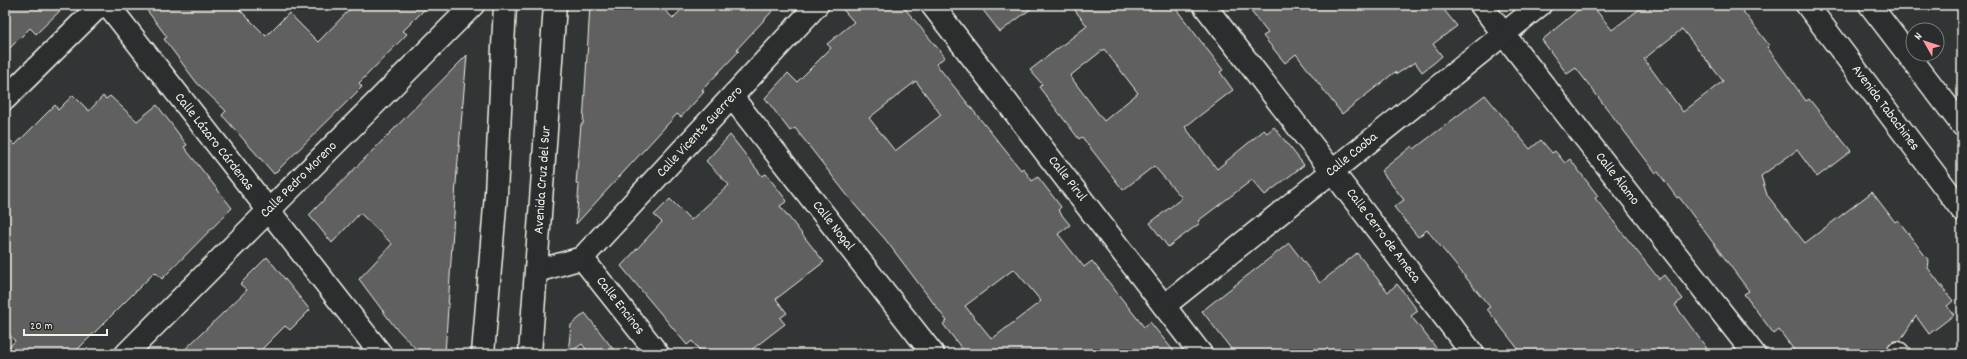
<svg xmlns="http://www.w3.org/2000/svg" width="1967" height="359" font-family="Dekko,sans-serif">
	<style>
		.building { fill: #5f605f; stroke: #f4f1e8; fill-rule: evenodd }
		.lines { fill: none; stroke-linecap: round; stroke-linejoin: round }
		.minor-casing { stroke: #f4f1e8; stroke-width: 25 }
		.major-casing { stroke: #f4f1e8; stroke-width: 25 }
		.minor { stroke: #2a2d2e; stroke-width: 22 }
		.major { stroke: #2a2d2e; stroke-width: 22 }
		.labels { text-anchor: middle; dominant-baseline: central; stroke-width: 3; stroke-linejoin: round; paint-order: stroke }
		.street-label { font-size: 14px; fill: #f4f1e8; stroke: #2a2d2e }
	</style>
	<rect width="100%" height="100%" fill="#323535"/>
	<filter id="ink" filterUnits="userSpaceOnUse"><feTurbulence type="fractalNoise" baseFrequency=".025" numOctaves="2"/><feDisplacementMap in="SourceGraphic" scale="8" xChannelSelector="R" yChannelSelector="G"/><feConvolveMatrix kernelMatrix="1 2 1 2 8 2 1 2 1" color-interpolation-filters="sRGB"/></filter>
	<g filter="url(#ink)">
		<g class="building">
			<polygon points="5,5 66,5 36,34 30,28 5,53"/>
			<polygon points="143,5 235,5 266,36 289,13 318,42 354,5 429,5 403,31 407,34 359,83 362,87 274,174 222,115 226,111 197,83 164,39 167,37"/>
			<polygon points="590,5 659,5 673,18 686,5 778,5 737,49 739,51 702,90 704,92 681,117 677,114 576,224 579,185 576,184 581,124 583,124"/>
			<path d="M839,5h63l43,52 -9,7 85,106 2,-2 9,13 6,-4 23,30 -3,3 12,15 -12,9 26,33 8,-6 52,66 6,-5 26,32h-210l-23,-30 4,-3 -62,-82 -31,-35 -59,-76 -5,3 -25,-33 23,-25 9,9 34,-34 -4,-4 27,-22zM916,81l25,34 -46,36 -26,-33zM1014,269l27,32 -49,38 -27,-33z"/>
			<polygon points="979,5 1036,5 1000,32"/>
			<path d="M1071,5h102l50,65 -3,2 13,18 -48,37 32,42 47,-39 3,3 7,-6 30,38 -39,30 -13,-15 -54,41 2,2 -32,24 -18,-24 32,-25 -28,-32 -31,24 -41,-53 -3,2 -40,-52 3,-3 -12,-14 57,-44zM1104,49l34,44 -34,28 -34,-45z"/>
			<polygon points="1246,5 1440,5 1457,26 1433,44 1442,56 1434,63 1422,72 1415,62 1397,74 1395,72 1342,114 1296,54 1285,63 1263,36 1268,33"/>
			<path d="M1584,5h8l20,25 33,-25h93l31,40 -2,2 39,54 3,-2 42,52 -34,26 -20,-27 -36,26 6,19 38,48 67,-51 23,30 3,-2 31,41 -1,7 25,33 -6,5 7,9 -25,19 -13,-18 -16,25h-6l-5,3 -3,10h-89l-18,-24 -5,4 -30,-40 5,-3 -70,-94 -2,1 -19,-26 -2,1 -80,-105 -9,6 -25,-34zM1682,29l41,52 -40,31 -39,-53z"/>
			<polygon points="467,55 456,183 445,354 421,354 394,326 359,279 392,244 360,213 332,243 309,215"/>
			<polygon points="73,95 89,111 103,96 106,99 110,96 137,121 157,105 187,145 184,147 232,208 162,279 155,272 73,354 5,354 5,351 15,341 5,330 5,135 15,145 55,105 58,110"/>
			<polygon points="1485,95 1530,149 1541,140 1552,153 1555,151 1565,163 1570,159 1598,196 1595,198 1659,279 1664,275 1683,299 1675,305 1711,354 1522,354 1487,309 1490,307 1427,230 1418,237 1394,207 1404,200 1381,171 1412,146 1414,149"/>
			<polygon points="730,135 762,176 766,174 787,201 780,206 824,262 776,299 787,313 780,318 785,324 746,354 703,354 692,341 687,345 621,266 662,222 654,215 670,199 691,220 729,185 706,161"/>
			<polygon points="1289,243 1320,283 1357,253 1388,292 1397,284 1418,311 1411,316 1441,354 1235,354 1202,311"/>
			<polygon points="267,257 310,310 290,330 285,326 257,354 180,354 247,290 240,284"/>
			<polygon points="585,313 617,354 590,354 582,344 568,354 571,325"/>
		</g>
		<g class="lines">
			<defs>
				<g id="minor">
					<polyline points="108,5 381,354"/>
					<polyline points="932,5 1201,354"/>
					<polyline points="1204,5 1473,354"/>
					<polyline points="1481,5 1754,354"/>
					<polyline points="1807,5 1962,210"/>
					<polyline points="1870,5 1962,125"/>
					<polyline points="732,97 933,354"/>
					<polyline points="5,99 100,5"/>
					<polyline points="582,258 817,5"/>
					<polyline points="582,258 658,354"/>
					<polyline points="537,271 582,258"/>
					<polyline points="1164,306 1540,5"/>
					<polyline points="1898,353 1899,354"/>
					<polyline points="126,354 473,5"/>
				</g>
				<g id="major">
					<polyline points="483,354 496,194 505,5"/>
					<polyline points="530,354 555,5"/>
				</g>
			</defs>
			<use href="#minor" class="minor-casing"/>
			<use href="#major" class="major-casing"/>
			<use href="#minor" class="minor"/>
			<use href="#major" class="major"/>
		</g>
	</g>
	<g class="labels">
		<g class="street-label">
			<text transform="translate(1885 108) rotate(53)">Avenida Tabachines</text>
			<text transform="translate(700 132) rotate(-47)">Calle Vicente Guerrero</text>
			<text transform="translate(214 142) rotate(52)">Calle Lázaro Cárdenas</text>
			<text transform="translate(1352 155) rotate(-39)">Calle Caoba</text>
			<text transform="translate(1067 179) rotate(52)">Calle Pirul</text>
			<text transform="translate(1617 179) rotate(52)">Calle Álamo</text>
			<text transform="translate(299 180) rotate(-45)">Calle Pedro Moreno</text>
			<text transform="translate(543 180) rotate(-86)">Avenida Cruz del Sur</text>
			<text transform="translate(833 226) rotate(52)">Calle Nogal</text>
			<text transform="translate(1383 236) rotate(53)">Calle Cerro de Ameca</text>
			<text transform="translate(620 306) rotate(52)">Calle Encinos</text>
		</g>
	</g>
	<rect width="1967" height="359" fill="none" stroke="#2a2d2e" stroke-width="20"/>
	<rect x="10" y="10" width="1947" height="339" fill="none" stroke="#f4f1e8" stroke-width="1.5" filter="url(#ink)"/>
	<g transform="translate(1925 42) rotate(309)"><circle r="19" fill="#2a2d2e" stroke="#7b7b78"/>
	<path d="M0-3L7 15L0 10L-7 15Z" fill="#ff9aa2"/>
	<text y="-6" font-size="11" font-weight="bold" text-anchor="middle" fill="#f4f1e8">N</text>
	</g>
	<path d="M24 329v6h83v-6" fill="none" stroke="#f4f1e8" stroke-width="2"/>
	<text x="30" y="329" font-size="12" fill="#f4f1e8" stroke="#2a2d2e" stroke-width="3" paint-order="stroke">20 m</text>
</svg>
